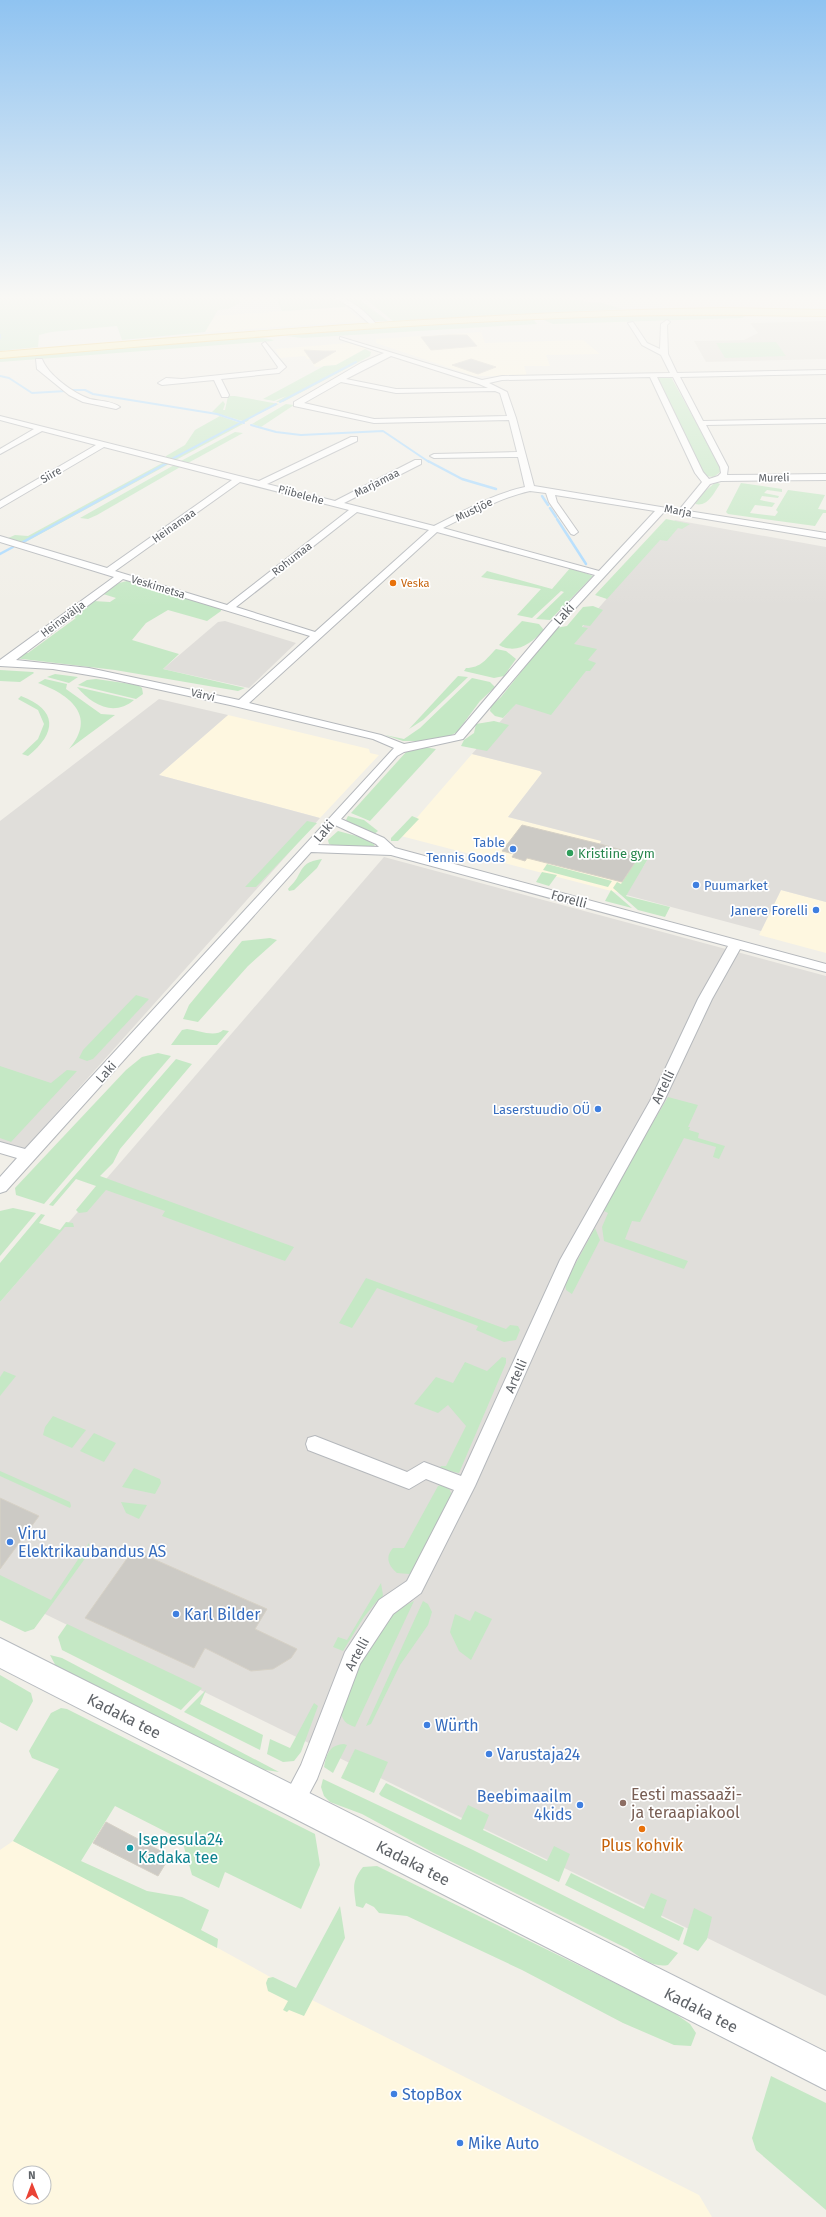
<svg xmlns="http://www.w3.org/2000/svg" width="826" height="2217" font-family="'Fira Sans',sans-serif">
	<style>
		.commercial { fill: #fef7e0; fill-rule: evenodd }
		.industrial { fill: #e0deda }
		.education { fill: #e1ded6 }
		.medical { fill: #fce8e6 }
		.green { fill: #c5e8c5 }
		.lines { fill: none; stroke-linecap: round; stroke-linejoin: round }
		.stream-far1 { stroke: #aadaff; stroke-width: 2 }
		.stream { stroke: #aadaff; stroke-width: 2.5 }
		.building { fill: #cccac5; stroke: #d6d1c6 }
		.street-casing { stroke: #b5b8bc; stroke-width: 2 }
		.secondary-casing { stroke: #b6babf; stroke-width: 2 }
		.primary-casing { stroke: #f2c960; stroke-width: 2 }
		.street { fill: #fff; fill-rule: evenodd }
		.secondary { fill: #fff; fill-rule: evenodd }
		.primary { fill: #fff2af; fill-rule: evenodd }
		.food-dot { fill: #e8710a; stroke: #fff; stroke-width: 1.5 }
		.shop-dot { fill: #3f7fe0; stroke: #fff; stroke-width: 1.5 }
		.leisure-dot { fill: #2e9e5b; stroke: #fff; stroke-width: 1.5 }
		.education-dot { fill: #8d6e63; stroke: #fff; stroke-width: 1.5 }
		.culture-dot { fill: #0f9aa8; stroke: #fff; stroke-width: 1.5 }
		.labels { text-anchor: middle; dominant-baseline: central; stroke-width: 3.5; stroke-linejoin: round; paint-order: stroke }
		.far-street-label { font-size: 11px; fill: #5f6368; stroke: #fff }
		.far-food-label { font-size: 11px; fill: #c56008; stroke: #fff; text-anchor: start }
		.street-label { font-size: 13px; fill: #5f6368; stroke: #fff }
		.shop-label { font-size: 13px; fill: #366cbe; stroke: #fff; text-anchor: end }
		.leisure-label { font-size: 13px; fill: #27864d; stroke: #fff; text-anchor: start }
		.near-shop-label { font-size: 16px; fill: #366cbe; stroke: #fff; text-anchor: start }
		.near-street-label { font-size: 16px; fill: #5f6368; stroke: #fff }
		.near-education-label { font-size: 16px; fill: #785e54; stroke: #fff; text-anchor: start }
		.near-culture-label { font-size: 16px; fill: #0d838f; stroke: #fff; text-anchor: start }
		.near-food-label { font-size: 16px; fill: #c56008; stroke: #fff }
	</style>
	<rect width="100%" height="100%" fill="#f1efe8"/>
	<g class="commercial">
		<polygon points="345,307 362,321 205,332 214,316"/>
		<polygon points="481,332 485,343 583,340 600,354 546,355 550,366 524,366 527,376 474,376 376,343 376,339"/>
		<polygon points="349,343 367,348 336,365 315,367 310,359 307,359 305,356 280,358 275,349"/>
		<polygon points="228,715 369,749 370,753 379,755 320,818 159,775"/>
		<polygon points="472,754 540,771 542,773 508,817 602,841 600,844 649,857 619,893 401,836"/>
		<polygon points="781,890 826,902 826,953 759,935"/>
		<path d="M13,1841l161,83 140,77 385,194 13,22h-712v-367zM20,2173h24v24h-24z"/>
	</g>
	<g class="industrial">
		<polygon points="675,520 826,547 826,902 781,890 761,931 619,893 643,867 649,857 600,844 601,841 508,817 542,773 540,771 472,754"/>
		<polygon points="225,621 296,643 249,688 163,669 218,622"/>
		<polygon points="159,699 228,715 159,775 320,818 20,1154 0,1147 0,821"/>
		<polygon points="384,857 826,976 826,1996 0,1592 0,1302"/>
	</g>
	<polygon class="education" points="826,321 826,359 706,362 694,341 744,340 758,333 750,323"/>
	<polygon class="medical" points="657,297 826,297 826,309 818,307 663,307"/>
	<g class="green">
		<polygon points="0,297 240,297 240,303 228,309 218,310 205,332 122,340 117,326 51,332 39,335 38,347 0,351"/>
		<polygon points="276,297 333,299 344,304 345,307 282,311"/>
		<polygon points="344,297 356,297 388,321 375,321"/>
		<polygon points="363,297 548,297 602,303 623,309 393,321"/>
		<polygon points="627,314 742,314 745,316 742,318 553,324 544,320 549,318"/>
		<polygon points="533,319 537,324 302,338 286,336 392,326"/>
		<polygon points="257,337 274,340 272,341 0,362 0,357"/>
		<polygon points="776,342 786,356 725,358 716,343"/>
		<polygon points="365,349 371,352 370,356 283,402 276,402 286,396 274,401 263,399 324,366 336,365"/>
		<polygon points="657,377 671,377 719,464 720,472 714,477 704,476 656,378"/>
		<polygon points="228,396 235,396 279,404 248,419 249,420 246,422 212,412 223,401 225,404 223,410 225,410"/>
		<polygon points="286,404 294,405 261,427 252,424"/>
		<polygon points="220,416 243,424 174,461 166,459 166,456 185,445 195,430"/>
		<polygon points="235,432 243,433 188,463 179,462"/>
		<polygon points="166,461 171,463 22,544 6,539 15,535 28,536"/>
		<polygon points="176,464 182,466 97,515 88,519 80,518"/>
		<path d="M716,482l4,2c-7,10 -12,23 -25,20l9,-12z"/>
		<polygon points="741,483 782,489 782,492 767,490 764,493 779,496 778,498 762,496 760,500 775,503 772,507 755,505 750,513 775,516 778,512 776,510 788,490 825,495 818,509 826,510 826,513 823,513 815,526 728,514 726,512"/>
		<polygon points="666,519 690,524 682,529 678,528 667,541 660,540 607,599 595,595"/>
		<polygon points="571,567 593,576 550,620 536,619 564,592 561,591 532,618 517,615 541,589 481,577 487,571 552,589"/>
		<polygon points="127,581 221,608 221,611 207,621 168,610 146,623 132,640 179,654 163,669 245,688 238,691 115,670 14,658 21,653 28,653 76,618 72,616 93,601 110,602 116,598 103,594 119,583"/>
		<polygon points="593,606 603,610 590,626 583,625 582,627 588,628 574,644 597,649 588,660 596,663 590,671 586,671 551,715 516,704 503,718 495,716 490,711 491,706 501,697 556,628 567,626 583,607"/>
		<path d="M522,621l17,3 5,6c-13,13 -27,25 -45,15z"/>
		<path d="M496,649l10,2 10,8 -12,17 -10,2 -30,-7 2,-3c15,0 20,-9 30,-19z"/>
		<polygon points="0,670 33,672 34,673 20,682 0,681"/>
		<polygon points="55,674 78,677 69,683 47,677"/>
		<polygon points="458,676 468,677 423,720 409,729"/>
		<polygon points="472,678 490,682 495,687 480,701 457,732 448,737 422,741 403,741 385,735 404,739 420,728"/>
		<path d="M45,679l22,5 -1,5 35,25 14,1 -46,34c29,-33 0,-55 -31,-66z"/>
		<polygon points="96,679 138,685 142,688 143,694 136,699 78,685 87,680"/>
		<path d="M77,687l57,13c-20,17 -42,5 -57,-13z"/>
		<path d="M21,696c37,14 36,37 7,60l-6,-2 16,-15 6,-15 -6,-14 -20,-11z"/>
		<polygon points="494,721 509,725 487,751 461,746 464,740 474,733 476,724"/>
		<polygon points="424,747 436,749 370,821 351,813 407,751"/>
		<polygon points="348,816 364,820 378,831 373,835 348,822 346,820"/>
		<polygon points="412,816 419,819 398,841 391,841 391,838"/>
		<polygon points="307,821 317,823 256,887 245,887"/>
		<polygon points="338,831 364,838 375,845 372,847 335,846 329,844 328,840"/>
		<polygon points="640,855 649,857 626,896 670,907 665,917 638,910 613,888 617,882 621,884"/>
		<path d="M322,859l-5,9 -23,22 -5,1 -1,-2c3,-4 8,-8 10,-13 7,-13 9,-14 24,-17z"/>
		<polygon points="547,864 612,881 608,887 543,870"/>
		<polygon points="542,872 557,875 549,886 536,882"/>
		<polygon points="611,890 632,908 605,901"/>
		<polygon points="270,938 277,940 248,966 198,1022 183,1019 189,1005 242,941"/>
		<polygon points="136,995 149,999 93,1059 87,1061 79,1058 83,1050"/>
		<path d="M187,1029c11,1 28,9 36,1l6,1 -12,14h-46l11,-15z"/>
		<polygon points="158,1053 171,1056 44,1204 16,1195 15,1188 126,1070 142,1057"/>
		<polygon points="176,1059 192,1064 120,1149 113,1163 100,1176 294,1247 285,1261 162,1216 165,1211 106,1190 87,1212 79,1213 76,1210 96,1186 76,1179 53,1206 49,1205"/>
		<polygon points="0,1066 51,1083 67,1070 77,1071 11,1142 0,1138"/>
		<polygon points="668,1097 698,1105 688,1127 690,1127 689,1130 699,1133 698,1138 725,1146 719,1159 713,1157 716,1147 684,1138 640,1222 632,1221 625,1239 688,1261 684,1269 604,1241 602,1227 608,1213 604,1211 603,1207"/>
		<polygon points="13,1208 36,1213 0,1256 0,1211"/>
		<polygon points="41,1214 45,1215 39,1223 60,1230 66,1222 73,1223 74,1227 65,1227 0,1302 0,1263"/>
		<polygon points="595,1228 600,1240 572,1294 566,1290 565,1283"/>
		<polygon points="366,1278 506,1329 510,1325 518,1326 520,1330 516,1340 504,1342 476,1330 478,1326 377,1288 352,1328 339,1323"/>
		<polygon points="502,1357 506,1358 506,1363 459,1473 439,1469 441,1466 446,1466 466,1426 448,1405 438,1413 414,1404 436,1377 453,1383 465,1362 487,1371"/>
		<polygon points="4,1371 16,1376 0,1396 0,1377"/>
		<polygon points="53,1416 86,1430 72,1448 43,1435 45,1427"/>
		<polygon points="94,1433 116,1443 104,1462 80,1451"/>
		<polygon points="134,1468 160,1479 161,1483 155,1494 122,1487"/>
		<polygon points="0,1471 70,1502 71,1506 70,1508 0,1476"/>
		<path d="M441,1485l8,3 4,10 -39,74 -5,2 -12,-1c-9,-8 -12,-16 -4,-25h11l34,-62z"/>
		<polygon points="121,1502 147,1505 139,1519 126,1513"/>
		<polygon points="89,1543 89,1553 34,1629 25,1632 0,1620 0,1575 51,1600"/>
		<polygon points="381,1583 383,1595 380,1603 377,1601 364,1617 343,1651 333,1647 338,1637 347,1640"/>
		<path d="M414,1601l-59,126c-8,-3 -12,-5 -14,-14 13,-36 34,-96 73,-112z"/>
		<polygon points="423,1601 428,1604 432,1612 428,1625 400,1665 371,1724 366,1726"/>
		<polygon points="475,1611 492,1619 471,1660 459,1651 450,1632 455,1614 470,1621"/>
		<polygon points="67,1624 202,1688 181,1710 62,1650 58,1637"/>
		<polygon points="50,1655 62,1658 279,1772 253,1768 58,1670"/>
		<polygon points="0,1675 31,1693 33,1701 17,1731 0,1722"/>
		<polygon points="206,1690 200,1704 263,1735 260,1750 184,1712"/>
		<polygon points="314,1703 318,1706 301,1752 294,1761 283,1762 267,1754 270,1739 290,1748"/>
		<polygon points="61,1708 67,1709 315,1834 320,1865 301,1909 225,1872 219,1888 192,1875 182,1840 115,1806 81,1861 147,1891 182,1897 209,1910 201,1930 218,1939 217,1948 13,1841 59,1769 32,1758 29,1751 51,1713"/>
		<path d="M344,1744l3,1 -14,28 -9,-6c2,-12 5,-22 20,-23z"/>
		<polygon points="355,1749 388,1762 374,1793 341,1778"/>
		<path d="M323,1779l150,71 205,103 -10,12c-15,3 -28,-8 -40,-16l-194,-96 -72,-39 -32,-12 -6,-6 -3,-9z"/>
		<polygon points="386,1783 461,1820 468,1805 489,1815 483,1830 547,1861 554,1846 570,1854 559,1882 381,1796 379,1794"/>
		<path d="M377,1866l293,144 20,14 6,9 -5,13 -17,-1 -51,-22 -101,-53 -115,-54 -28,-3 -5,-6 -8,-4 -3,5 -7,-2c-2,-18 -5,-24 7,-39z"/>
		<polygon points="571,1873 644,1909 651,1893 667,1900 661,1917 684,1928 679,1941 565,1885"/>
		<polygon points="340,1906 345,1938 304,2016 289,2010 287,2012 283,2010 288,2001 268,1991 266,1983 268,1978 273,1977 296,1988"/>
		<polygon points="694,1908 712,1917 707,1939 698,1951 683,1944"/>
		<polygon points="771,2076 826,2103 826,2210 756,2150 752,2138"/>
	</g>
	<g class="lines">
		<g class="stream-far1">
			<polyline points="0,335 0,338"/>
			<polyline points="0,376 9,378 32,393 66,391"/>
			<polyline points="73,390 85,390 93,394 217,414 244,423"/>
			<polyline points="280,402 356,362"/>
			<polyline points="251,425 276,432 301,435 383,431 429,462"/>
			<polyline points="172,459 276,404"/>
		</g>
		<g class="stream">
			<polyline points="428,461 462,479 496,489"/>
			<polyline points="542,496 548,505"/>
			<polyline points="550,508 556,517"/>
			<polyline points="557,519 586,564"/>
			<polyline points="23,542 167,463"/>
			<polyline points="0,554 13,547"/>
		</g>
	</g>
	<g class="building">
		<polygon points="449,335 467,335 477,346 431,350 421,337"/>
		<polygon points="304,350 323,351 336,351 314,364"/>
		<polygon points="471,359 496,367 478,374 452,365"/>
		<polygon points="522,825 600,844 640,855 622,882 527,858 525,861 512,857 514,854 502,851"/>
		<polygon points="0,1498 39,1516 0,1569"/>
		<polygon points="133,1550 267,1609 255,1629 297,1649 291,1658 273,1669 251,1671 205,1648 194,1668 85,1618"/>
		<polygon points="106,1822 170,1856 158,1876 93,1843"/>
	</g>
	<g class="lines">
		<defs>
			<g id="street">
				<path d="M334,297c16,0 33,16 43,28l-5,1 -19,-17z"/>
				<path d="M667,320l3,2 -3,3 1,29 9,19 149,-3v4l-146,3 23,44 123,-2v4l-120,2 22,42 -1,8 99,-1v6l-105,1 -11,3 -22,27 138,22v6l-162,-27 -106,115 -95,112 -59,13 -7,4 -56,63 43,19 11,10 431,116v8l-86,-23 -28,50 -48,102 -88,159 -101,226 -54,107 -28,21 -33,50 -43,115 -16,30 -8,3 -8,-3 -3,-8 19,-36 44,-113 34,-52 28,-19 47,-91 -28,-11 -17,10 -101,-39 -2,-6 2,-6 7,-2 92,36 17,-10 37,14 99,-216 90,-159 48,-102 30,-53 -337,-91 -80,-3 -277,308 -28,31 -6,2v-16l17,-19 -17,-5v-11l25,7 369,-401 -21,-9 -143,-34 -124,-27 -53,-9 -53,-3v-6l114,-83 -114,-35v-6l107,32 125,-88 -128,-33 -104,61v-7l96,-56 -54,-14 -42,23v-5l34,-20 -34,-9v-4l259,65 92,-44h6v4l-90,43 68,17 80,-41h6v4l-77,39 90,23c30,-15 58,-32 91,-39l-7,-30 -84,1 -4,-2 4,-2 83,-2 -8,-32 -135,3 -80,-17v-4l67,-39 23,-10 -44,-14v-2l142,43 20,-4 168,-3 -9,-18 -19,-10 -14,-22 5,-1 14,21 13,6 1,-25zM391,356l88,28 9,4 -92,1 -50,-10zM650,377l45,96 7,9 -23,28 -145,-24 -18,-68 -9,-26 -18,-9 13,-3zM657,377h16l47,90 1,6 -3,3 -9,3 -6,-7zM341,382l55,11 99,-2 5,2 7,23 -133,3 -70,-16zM240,482l109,28 -122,95 -112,-34zM530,491l16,2 3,9 22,32 3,1 4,-3 -21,-30 -2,-7 100,16 -56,60 -156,-43c28,-14 56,-30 87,-37zM357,512l72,18 -114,102 -79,-25zM437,532l158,43 -45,48 -95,112 -51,9 -23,-9 -132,-32zM123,579l187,57 -71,64 -150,-32 -73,-8zM335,825l41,19 3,3 -61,-2z"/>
				<polygon points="265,342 286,367 279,373 221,379 229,395 228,397 222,397 214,380 162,385 158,383 166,378 182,379 277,369 278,367 262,344"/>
				<path d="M36,359h6c6,16 31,34 48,40 9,2 23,2 30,8l-4,2 -33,-7 -14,-7 -32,-26z"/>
			</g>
			<polygon id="secondary" points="0,1638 826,2052 826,2090 0,1668"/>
			<path id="primary" d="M723,308l103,2v6c-69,-1 -139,-2 -208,0 -206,6 -412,25 -618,42v-6c241,-20 481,-40 723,-44z"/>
		</defs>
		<use href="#street" class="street-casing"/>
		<use href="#secondary" class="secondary-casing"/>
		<use href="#primary" class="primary-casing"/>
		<use href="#street" class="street"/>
		<use href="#secondary" class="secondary"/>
		<use href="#primary" class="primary"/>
	</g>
	<linearGradient id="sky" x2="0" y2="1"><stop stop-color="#8fc3f1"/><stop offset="0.49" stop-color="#f9f8f5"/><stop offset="1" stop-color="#f9f8f5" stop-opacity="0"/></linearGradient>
	<rect width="826" height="607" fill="url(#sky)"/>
	<g class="food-dot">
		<circle cx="393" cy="583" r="4"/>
		<circle cx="642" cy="1829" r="4"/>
	</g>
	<g class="shop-dot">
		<circle cx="513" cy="849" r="4"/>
		<circle cx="696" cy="885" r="4"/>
		<circle cx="816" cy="910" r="4"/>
		<circle cx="598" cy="1109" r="4"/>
		<circle cx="10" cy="1542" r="4"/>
		<circle cx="176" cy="1614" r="4"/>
		<circle cx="427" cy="1725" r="4"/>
		<circle cx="489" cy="1754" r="4"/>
		<circle cx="580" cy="1805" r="4"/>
		<circle cx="394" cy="2094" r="4"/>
		<circle cx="460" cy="2143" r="4"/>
	</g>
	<circle class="leisure-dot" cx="570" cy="853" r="4"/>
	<circle class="education-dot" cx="623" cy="1803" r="4"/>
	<circle class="culture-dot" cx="130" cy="1848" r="4"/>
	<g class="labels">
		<g class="far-street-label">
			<text transform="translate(51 475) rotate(-30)">Siire</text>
			<text transform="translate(774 478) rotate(-1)">Mureli</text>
			<text transform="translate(377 483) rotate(-27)">Marjamaa</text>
			<text transform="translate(301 495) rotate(15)">Piibelehe</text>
			<text transform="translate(474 510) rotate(-26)">Mustjõe</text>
			<text transform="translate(678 511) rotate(10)">Marja</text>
			<text transform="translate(174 526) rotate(-35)">Heinamaa</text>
			<text transform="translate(292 559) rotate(-38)">Rohumaa</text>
			<text transform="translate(158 587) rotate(17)">Veskimetsa</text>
			<text transform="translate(63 619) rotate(-37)">Heinavälja</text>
			<text transform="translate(203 695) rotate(13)">Värvi</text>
		</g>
		<g class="far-food-label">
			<text x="401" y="583">Veska</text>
		</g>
		<g class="street-label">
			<text transform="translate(564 614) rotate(-48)">Laki</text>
			<text transform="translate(324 831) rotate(-49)">Laki</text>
			<text transform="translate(569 899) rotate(15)">Forelli</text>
			<text transform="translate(106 1072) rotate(-48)">Laki</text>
			<text transform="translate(663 1087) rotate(-64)">Artelli</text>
			<text transform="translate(516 1376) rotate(-66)">Artelli</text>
			<text transform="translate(357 1654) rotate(-61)">Artelli</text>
		</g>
		<g class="shop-label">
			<text x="505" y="842">Table<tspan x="505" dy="15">Tennis Goods</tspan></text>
			<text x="704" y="885" text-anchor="start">Puumarket</text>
			<text x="808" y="910">Janere Forelli</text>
			<text x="590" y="1109">Laserstuudio OÜ</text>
		</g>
		<g class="leisure-label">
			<text x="578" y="853">Kristiine gym</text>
		</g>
		<g class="near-shop-label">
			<text x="18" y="1533">Viru<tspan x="18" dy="18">Elektrikaubandus AS</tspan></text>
			<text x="184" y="1614">Karl Bilder</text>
			<text x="435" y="1725">Würth</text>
			<text x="497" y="1754">Varustaja24</text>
			<text x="572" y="1796" text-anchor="end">Beebimaailm<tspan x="572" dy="18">4kids</tspan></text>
			<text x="402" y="2094">StopBox</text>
			<text x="468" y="2143">Mike Auto</text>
		</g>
		<g class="near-street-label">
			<text transform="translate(124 1716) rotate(27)">Kadaka tee</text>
			<text transform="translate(413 1863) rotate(27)">Kadaka tee</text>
			<text transform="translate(701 2010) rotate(27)">Kadaka tee</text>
		</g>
		<g class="near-education-label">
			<text x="631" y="1794">Eesti massaaži-<tspan x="631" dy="18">ja teraapiakool</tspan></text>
		</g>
		<g class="near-culture-label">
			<text x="138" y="1839">Isepesula24<tspan x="138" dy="18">Kadaka tee</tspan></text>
		</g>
		<g class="near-food-label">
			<text x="642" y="1845">Plus kohvik</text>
		</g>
	</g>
	<g transform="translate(32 2185) rotate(359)"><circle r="19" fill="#ffffff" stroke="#bfc1c3"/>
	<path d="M0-3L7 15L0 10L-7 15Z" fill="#ea4335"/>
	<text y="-6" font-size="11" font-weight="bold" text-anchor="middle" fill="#5f6368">N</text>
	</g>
</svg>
